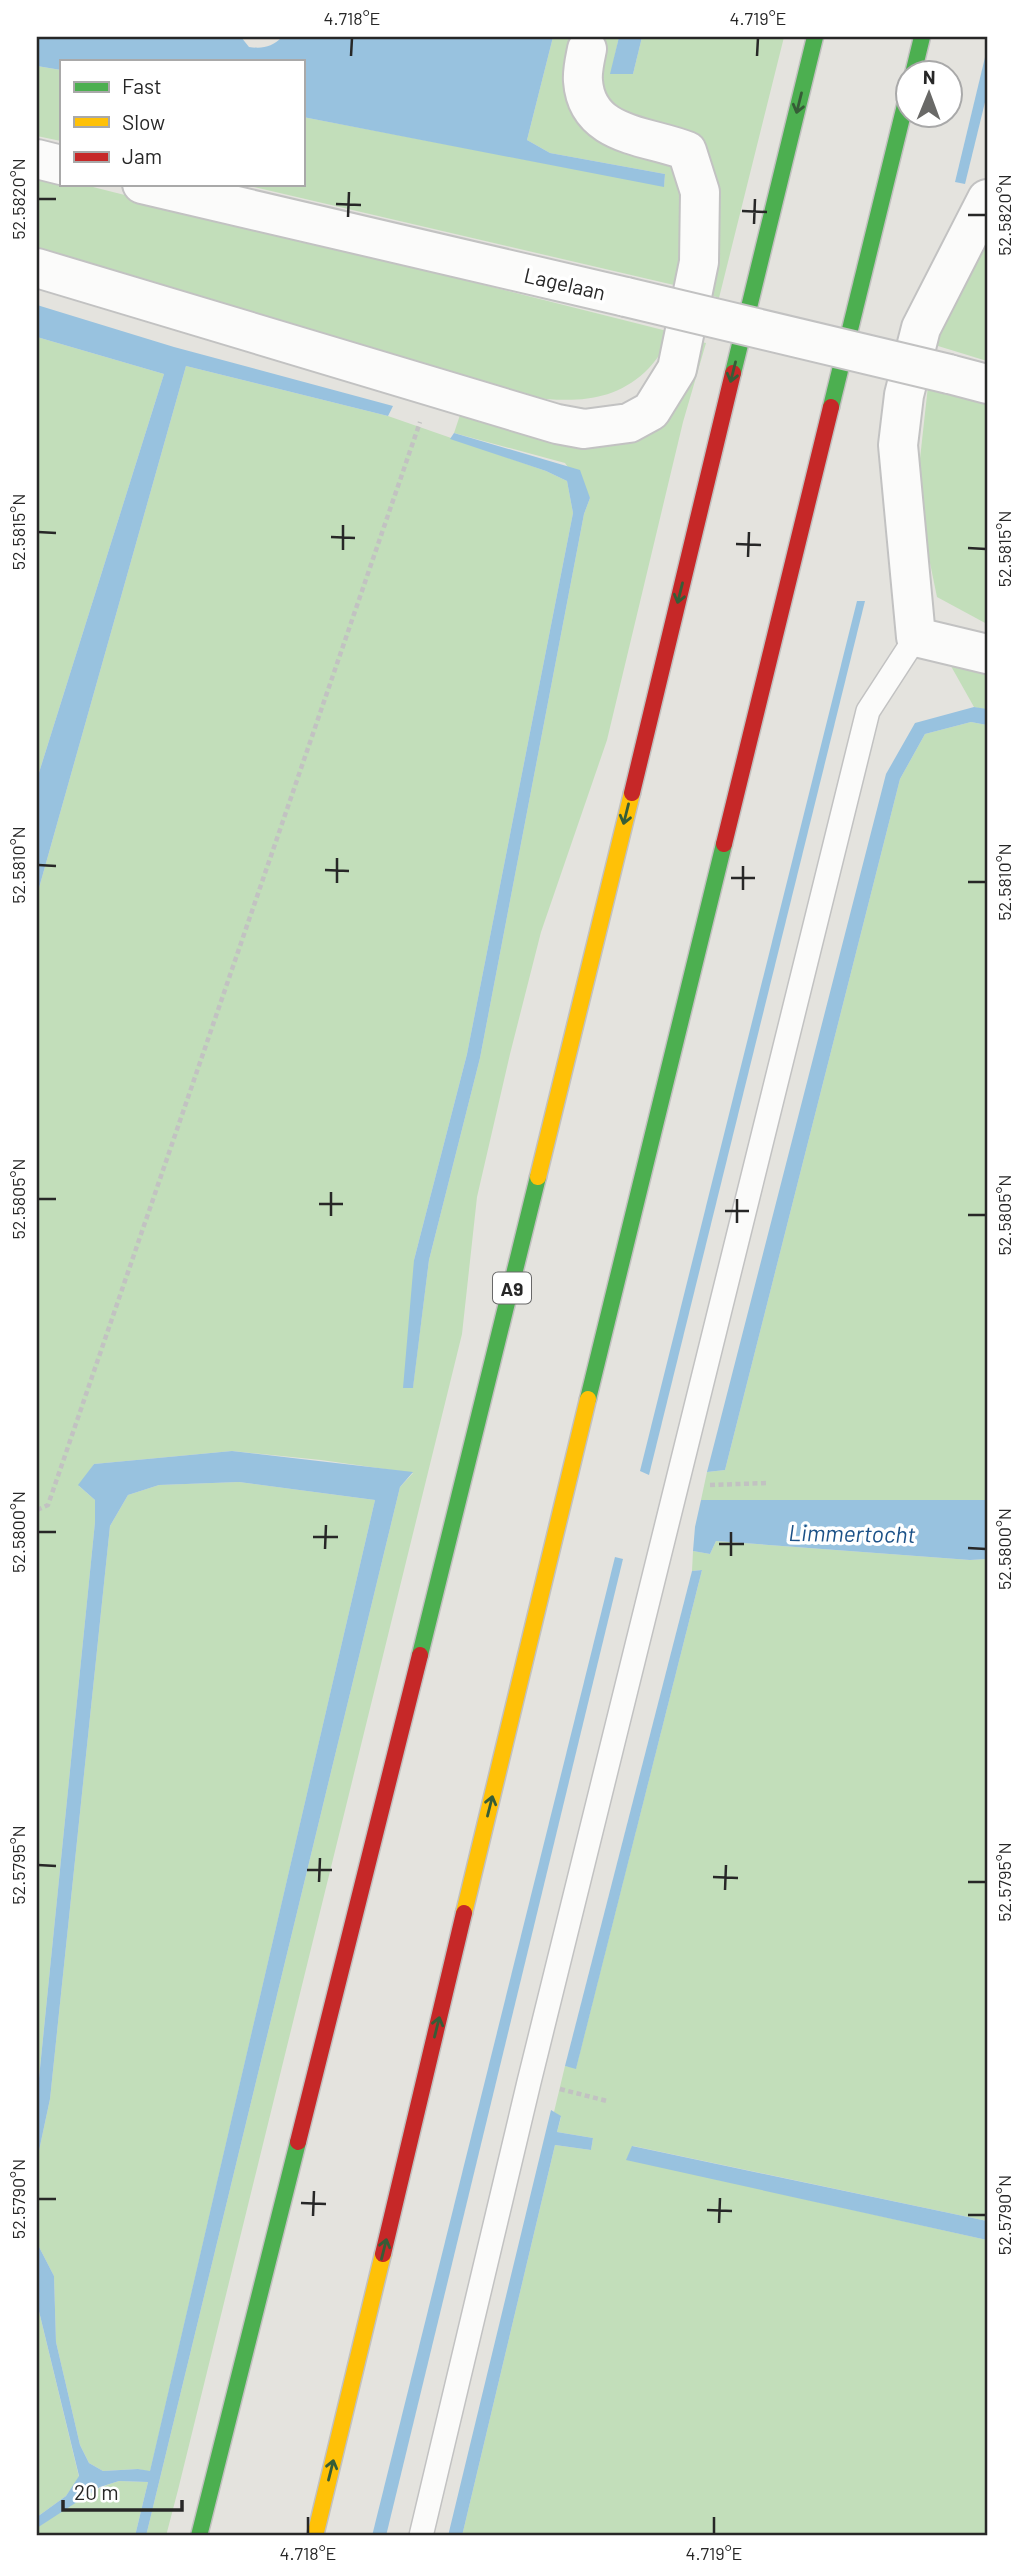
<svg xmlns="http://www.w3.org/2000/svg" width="1024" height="2573" font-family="Barlow,sans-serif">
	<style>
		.green { fill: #c2deba }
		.water { fill: #98c2df }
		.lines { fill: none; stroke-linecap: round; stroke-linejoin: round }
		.lane-casing { stroke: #c2c2c2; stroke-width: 26 }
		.street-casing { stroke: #c2c2c2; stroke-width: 42 }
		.fast-casing { stroke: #c2c1c0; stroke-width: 19 }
		.slow-casing { stroke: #c2c1c0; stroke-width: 19 }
		.jam-casing { stroke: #c2c1c0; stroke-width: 19 }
		.path { stroke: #c2c2c2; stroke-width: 4.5; stroke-dasharray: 5 3.5; stroke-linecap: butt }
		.lane { stroke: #fbfbfa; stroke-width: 23 }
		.street { stroke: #fbfbfa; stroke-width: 38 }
		.fast { stroke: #4caf50; stroke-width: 16 }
		.slow { stroke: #ffc107; stroke-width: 16 }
		.jam { stroke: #c62828; stroke-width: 16 }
		.street-bridge-casing { stroke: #c2c2c2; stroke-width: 42; stroke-linecap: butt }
		.street-bridge { stroke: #fbfbfa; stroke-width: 38 }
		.oneway { stroke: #365d37 }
		.ticks { fill: none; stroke: #272727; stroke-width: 2.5 }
		.labels { text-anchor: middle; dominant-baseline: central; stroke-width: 7; stroke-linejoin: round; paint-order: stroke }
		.shield { fill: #fff; stroke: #686868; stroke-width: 2 }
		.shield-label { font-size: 19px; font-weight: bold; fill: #272727 }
		.street-label { font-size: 21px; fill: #272727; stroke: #fff }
		.water-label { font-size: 23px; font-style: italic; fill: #1b5187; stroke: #fff }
		.neatline { fill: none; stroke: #272727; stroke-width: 2.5 }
		.ticks-label { font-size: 18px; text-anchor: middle; fill: #272727 }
	</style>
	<rect width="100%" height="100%" fill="#e4e3de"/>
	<g class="green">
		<polygon points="553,37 619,37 611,73 633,74 642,37 784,37 719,298 704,292 241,184 303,184 303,117 664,186 665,174 550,153 527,140"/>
		<polygon points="37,66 61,70 61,141 37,136"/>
		<path d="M37,173l24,6v5h20l594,149c-10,13 -19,29 -30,39 -35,32 -75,30 -119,25l-489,-147z"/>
		<polygon points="987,237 987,361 925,342"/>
		<polygon points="37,337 164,374 37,779"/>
		<polygon points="692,340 706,343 683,422 607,740 541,932 510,1054 477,1197 462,1334 178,2490 166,2536 146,2536 400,1487 413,1473 321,1460 232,1451 94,1464 79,1486 95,1500 95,1522 37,2098 37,1453 39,1444 37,1443 37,895 186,366 388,416 546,471 567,481 573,513 467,1054 414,1260 413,1387 429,1260 480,1058 584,514 590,498 565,463 454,433 462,409 634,431"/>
		<polygon points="928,386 987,402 987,624 937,597 916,495"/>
		<polygon points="947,659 987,668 987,710 974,707"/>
		<polygon points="971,722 987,725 987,1500 701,1500 707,1472 725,1470 900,779 925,734"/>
		<polygon points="239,1482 375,1500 150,2472 138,2469 103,2471 89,2463 80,2445 56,2342 54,2276 37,2243 37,2160 50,2099 110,1526 128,1495 159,1485"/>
		<polygon points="716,1541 970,1560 987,1559 987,2221 633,2146 627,2159 987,2240 987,2536 462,2536 555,2145 591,2150 593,2138 557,2132 561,2117 554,2112 565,2066 576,2068 702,1570 692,1571 693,1551 710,1554"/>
		<polygon points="37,2303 79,2477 66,2496 37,2517"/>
		<path d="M119,2481l29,1 -13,54h-98v-8c26,-18 51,-38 82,-47z"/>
	</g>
	<g class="water">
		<path d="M37,37h204l8,10c14,2 23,0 33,-10h271l-26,103 23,13 115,21 -1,13 -361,-70v-56h-242v9l-24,-4z"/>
		<polygon points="619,37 642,37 633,74 610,74"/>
		<polygon points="987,49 987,94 965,184 955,182"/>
		<polygon points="37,305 174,347 393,406 388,416 186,366 37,895 37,779 164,374 37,337"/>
		<polygon points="454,433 580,470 590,498 584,514 480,1058 429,1260 413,1388 403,1388 414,1260 467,1054 573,513 567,481 546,471 450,439"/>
		<polygon points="857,601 865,601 649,1475 640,1471"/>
		<polygon points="974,707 987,709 987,725 971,722 925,734 900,779 725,1470 707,1472 886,774 915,723"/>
		<polygon points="232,1451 413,1472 400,1487 146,2536 135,2536 148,2482 119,2481 100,2487 37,2528 37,2517 66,2496 79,2476 37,2303 37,2243 54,2276 56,2342 80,2445 89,2463 103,2471 138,2469 150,2471 375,1500 239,1482 159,1485 128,1495 110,1526 50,2099 37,2160 37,2098 95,1522 95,1500 78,1485 94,1464"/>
		<polygon points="701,1500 987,1500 987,1559 970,1560 716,1541 710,1554 693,1551 695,1527"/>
		<polygon points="615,1557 623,1559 386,2536 372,2536"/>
		<polygon points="702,1570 576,2069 565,2066 692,1571"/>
		<polygon points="551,2110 561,2116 557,2132 593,2138 591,2150 555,2145 462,2536 448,2536"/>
		<polygon points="632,2146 987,2221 987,2240 626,2160"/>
	</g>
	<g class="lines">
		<defs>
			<polyline id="lane" points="421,2536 529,2082 868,711 916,637"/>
			<g id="street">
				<polyline points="37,159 61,165"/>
				<polyline points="142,184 626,297"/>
				<polyline points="987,199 921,328 904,395 898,445 916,637 987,654"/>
				<path d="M37,268l520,156 27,5 45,-6 22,-12 26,-42 22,-107 1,-70 -13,-41c-40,-16 -100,-14 -104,-70 -1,-10 2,-22 4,-32"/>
				<polyline points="949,374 987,384"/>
			</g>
			<g id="fast">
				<polyline points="913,74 922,37"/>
				<polyline points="733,373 815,37"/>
				<polyline points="831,407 908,93"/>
				<polyline points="588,1399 724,844"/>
				<polyline points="420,1655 538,1177"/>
				<polyline points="199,2536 298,2142"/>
			</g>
			<g id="slow">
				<polyline points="538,1177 632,793"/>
				<polyline points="464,1913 588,1399"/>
				<polyline points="315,2536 383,2254"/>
			</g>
			<g id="jam">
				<polyline points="632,793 733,373"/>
				<polyline points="724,844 831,407"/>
				<polyline points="298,2142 420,1655"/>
				<polyline points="383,2254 464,1913"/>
			</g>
		</defs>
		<use href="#lane" class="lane-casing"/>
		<use href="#street" class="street-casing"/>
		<use href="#fast" class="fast-casing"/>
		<use href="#slow" class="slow-casing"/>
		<use href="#jam" class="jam-casing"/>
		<g class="path">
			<polyline points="710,1485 768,1483"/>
			<polyline points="37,1510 48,1505 420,422"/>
			<polyline points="560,2089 607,2101"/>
		</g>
		<use href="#lane" class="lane"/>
		<use href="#street" class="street"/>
		<use href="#fast" class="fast"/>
		<use href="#slow" class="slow"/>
		<use href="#jam" class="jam"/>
		<defs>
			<polyline id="street-bridge" points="626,297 949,374"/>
		</defs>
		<use href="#street-bridge" class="street-bridge-casing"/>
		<use href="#street-bridge" class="street-bridge"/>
	</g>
	<defs><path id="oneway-shaft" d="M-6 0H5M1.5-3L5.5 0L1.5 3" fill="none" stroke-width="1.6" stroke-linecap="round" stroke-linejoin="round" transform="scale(1.75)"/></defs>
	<g class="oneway">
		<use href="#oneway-shaft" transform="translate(799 103) rotate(104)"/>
		<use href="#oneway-shaft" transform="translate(733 372) rotate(104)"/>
		<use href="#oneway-shaft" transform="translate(680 593) rotate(104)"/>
		<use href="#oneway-shaft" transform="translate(626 814) rotate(104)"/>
		<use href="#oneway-shaft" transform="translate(490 1806) rotate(-76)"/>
		<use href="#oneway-shaft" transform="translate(437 2027) rotate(-76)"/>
		<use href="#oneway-shaft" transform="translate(384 2249) rotate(-76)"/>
		<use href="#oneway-shaft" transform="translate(331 2470) rotate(-76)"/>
	</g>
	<path class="ticks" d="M351,56l1,-18M757,56l1,-18M38,199h18M336,204l25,1M742,211l25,1M968,215h18M348,217l1,-25M754,224l1,-25M38,532l18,1M331,537l24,1M736,544l25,1M968,548l18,1M343,550v-25M748,557l1,-25M38,865l18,1M325,870l24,1M731,878h24M968,882h18M337,883v-25M743,890v-24M38,1199h18M319,1204h24M725,1211h24M968,1215h18M331,1216v-24M737,1223v-24M38,1532h18M313,1537h25M719,1544h25M968,1548l18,1M325,1549l1,-24M731,1556v-24M38,1865l18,1M307,1870h25M713,1877l25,1M319,1882l1,-24M968,1882h18M725,1890l1,-25M38,2199h18M301,2203l25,1M707,2210l25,1M968,2215h18M313,2216l1,-25M719,2223l1,-25M308,2534v-17M714,2534v-17"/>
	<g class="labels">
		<rect class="shield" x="493" y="1272.5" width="38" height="31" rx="5"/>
		<g class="shield-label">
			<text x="512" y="1288">A9</text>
		</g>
		<g class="street-label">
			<text transform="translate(565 283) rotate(13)">Lagelaan</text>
		</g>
		<g class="water-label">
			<text transform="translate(852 1533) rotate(1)">Limmertocht</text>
		</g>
	</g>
	<rect width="1024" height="2573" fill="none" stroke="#ffffff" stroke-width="77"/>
	<rect x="60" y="60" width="245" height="126" fill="#ffffff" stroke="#a9a9a9" stroke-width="2"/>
	<rect x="74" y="82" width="35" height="10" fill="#4caf50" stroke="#a9a9a9" stroke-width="2"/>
	<text x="122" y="94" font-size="21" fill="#272727">Fast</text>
	<rect x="74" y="117" width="35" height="10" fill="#ffc107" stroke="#a9a9a9" stroke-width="2"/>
	<text x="122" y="130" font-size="21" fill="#272727">Slow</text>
	<rect x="74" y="152" width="35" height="10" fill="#c62828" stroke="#a9a9a9" stroke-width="2"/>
	<text x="122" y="164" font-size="21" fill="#272727">Jam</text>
	<g transform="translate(929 94) rotate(1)"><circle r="33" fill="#ffffff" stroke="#a9a9a9" stroke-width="2"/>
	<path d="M0-5L12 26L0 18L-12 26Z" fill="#696967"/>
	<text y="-10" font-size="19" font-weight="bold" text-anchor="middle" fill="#272727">N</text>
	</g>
	<path d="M63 2500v10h119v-10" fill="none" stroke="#272727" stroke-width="3.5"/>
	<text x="74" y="2500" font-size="21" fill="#272727" stroke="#ffffff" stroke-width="5" paint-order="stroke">20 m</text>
	<rect x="38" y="38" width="948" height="2496" class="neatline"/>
	<g class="ticks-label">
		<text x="352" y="25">4.718°E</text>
		<text x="758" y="25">4.719°E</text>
		<text transform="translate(19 199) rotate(-90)" y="6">52.5820°N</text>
		<text transform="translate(1005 215) rotate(-90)" y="6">52.5820°N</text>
		<text transform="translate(19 532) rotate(-90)" y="6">52.5815°N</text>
		<text transform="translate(1005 549) rotate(-90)" y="6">52.5815°N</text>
		<text transform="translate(19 865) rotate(-90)" y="6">52.5810°N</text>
		<text transform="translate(1005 882) rotate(-90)" y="6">52.5810°N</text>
		<text transform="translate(19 1199) rotate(-90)" y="6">52.5805°N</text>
		<text transform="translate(1005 1215) rotate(-90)" y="6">52.5805°N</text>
		<text transform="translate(19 1532) rotate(-90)" y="6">52.5800°N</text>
		<text transform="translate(1005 1549) rotate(-90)" y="6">52.5800°N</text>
		<text transform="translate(19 1865) rotate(-90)" y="6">52.5795°N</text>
		<text transform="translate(1005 1882) rotate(-90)" y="6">52.5795°N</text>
		<text transform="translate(19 2199) rotate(-90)" y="6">52.5790°N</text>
		<text transform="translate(1005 2215) rotate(-90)" y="6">52.5790°N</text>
		<text x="308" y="2560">4.718°E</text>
		<text x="714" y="2560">4.719°E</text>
	</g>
</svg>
